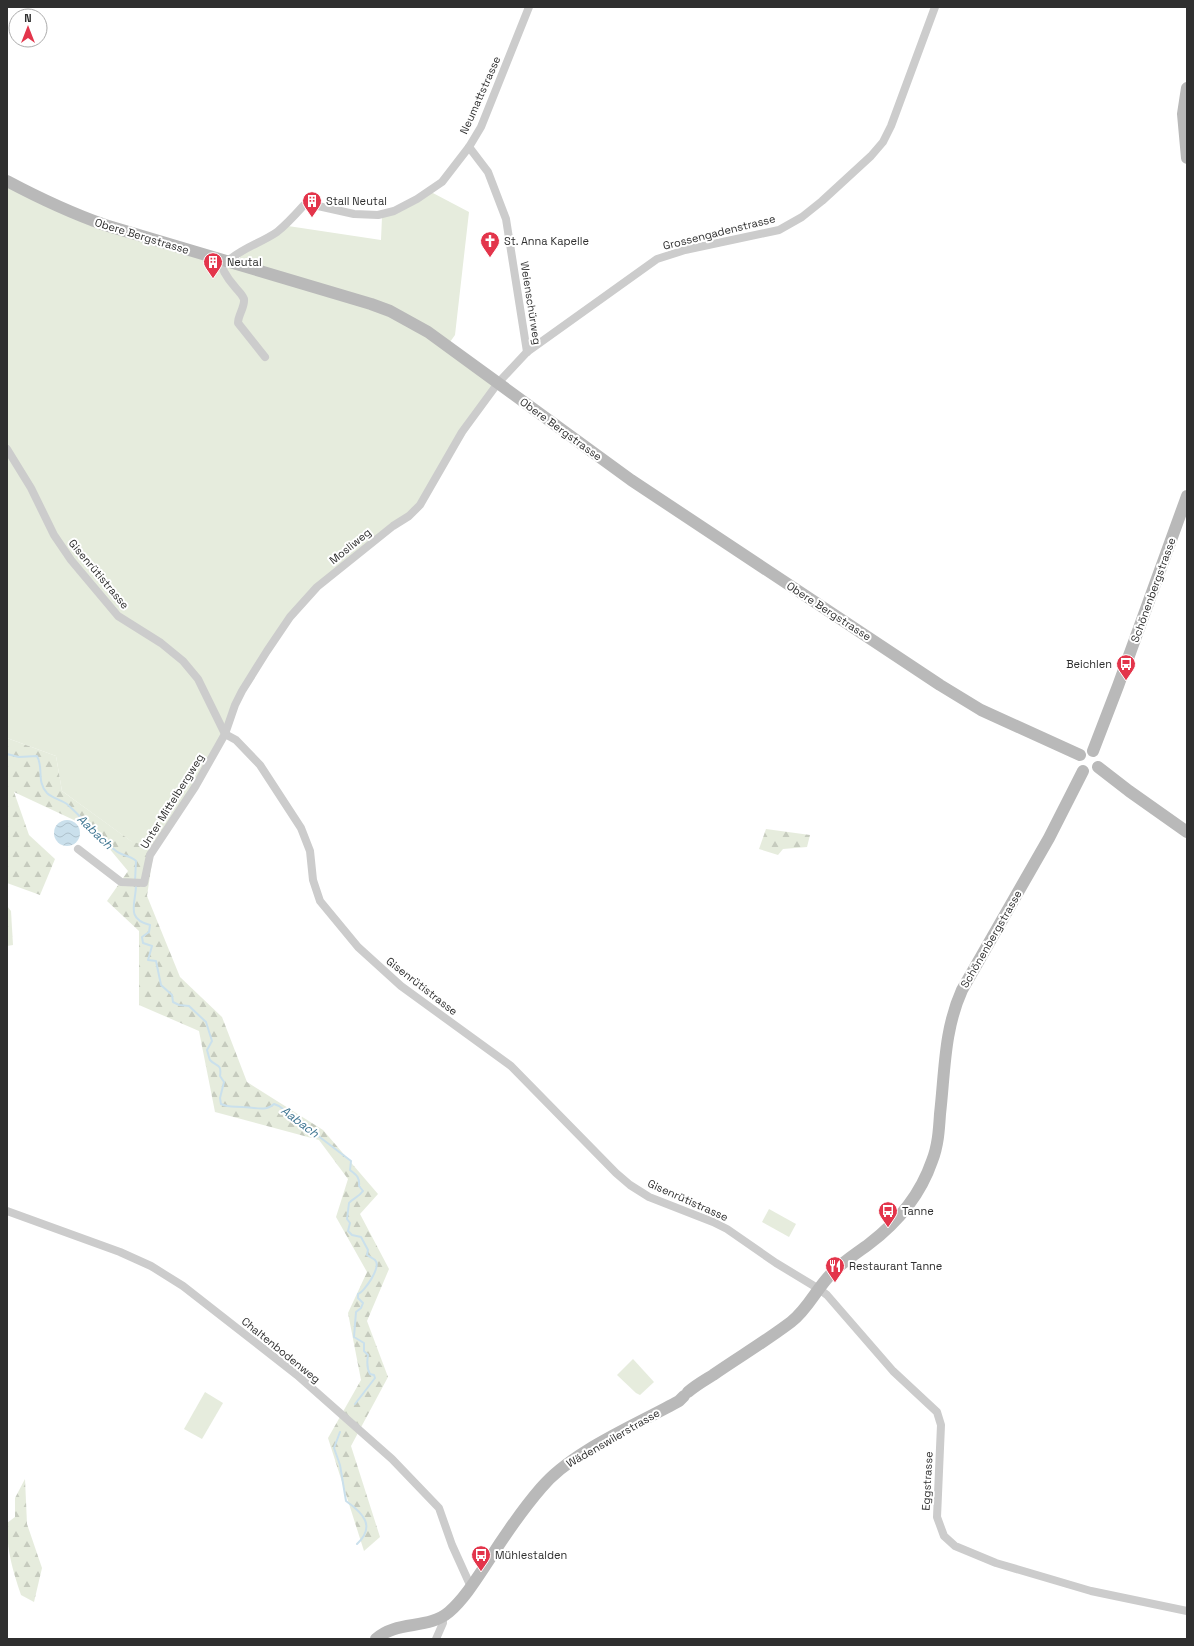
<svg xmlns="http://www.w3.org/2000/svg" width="1194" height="1646" font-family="'Space Grotesk',sans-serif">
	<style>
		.grass { fill: #e6ecdd }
		.forest { fill: url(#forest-firs) }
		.water { fill: url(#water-waves) }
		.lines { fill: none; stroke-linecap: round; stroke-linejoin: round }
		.stream { stroke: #cae0ec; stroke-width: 2 }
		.street { stroke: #ccc; stroke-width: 8 }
		.secondary { stroke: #b9b9b9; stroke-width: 12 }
		.labels { text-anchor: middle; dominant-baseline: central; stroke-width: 4; stroke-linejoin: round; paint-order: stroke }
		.street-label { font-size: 11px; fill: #2f2f2f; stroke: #fff }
		.poi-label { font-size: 11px; fill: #2f2f2f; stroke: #fff; text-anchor: start }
		.water-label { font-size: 12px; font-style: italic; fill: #3e7591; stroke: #fff }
	</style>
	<defs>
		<pattern id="forest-firs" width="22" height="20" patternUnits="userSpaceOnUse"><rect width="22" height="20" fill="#e6ecdd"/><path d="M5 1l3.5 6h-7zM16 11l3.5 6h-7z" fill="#c6cbbe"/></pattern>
		<pattern id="water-waves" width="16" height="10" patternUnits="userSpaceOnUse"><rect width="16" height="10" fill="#cae0ec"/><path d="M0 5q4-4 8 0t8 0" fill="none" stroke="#aec0cb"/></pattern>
	</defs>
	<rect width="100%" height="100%" fill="#fff"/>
	<g class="grass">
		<polygon points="7,182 36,196 392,315 498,383 420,505 317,587 290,617 242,691 225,734 150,855 62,791 56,756 7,738"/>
		<polygon points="431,192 469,212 455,335 450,342 421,322 240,259 240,256 288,226 381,240 382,217"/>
		<polygon points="769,1209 796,1224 789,1237 762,1222"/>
		<polygon points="633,1359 654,1382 640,1395 636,1393 617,1375"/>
		<polygon points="205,1392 223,1403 202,1439 184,1429"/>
	</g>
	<g class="forest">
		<polygon points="7,738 56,756 62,791 131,841 154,849 147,896 180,977 222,1017 247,1082 323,1130 378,1194 360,1214 389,1269 367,1321 388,1377 351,1446 380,1537 364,1551 328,1438 361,1380 348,1313 367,1272 336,1217 348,1179 319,1140 215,1112 199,1031 139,1005 139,931 107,901 128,871 93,829 14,792 29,835 55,859 40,895 7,883"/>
		<polygon points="766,829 810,835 807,847 783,849 778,855 759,849"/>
		<polygon points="7,906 11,911 13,945 7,946"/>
		<path d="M25,1479l2,45 15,44 -8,34 -13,-7c-9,-27 -14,-44 -14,-72l8,-6v-19z"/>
	</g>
	<circle class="water" cx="67" cy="833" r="13"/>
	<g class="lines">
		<g class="stream">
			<path d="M7,754l12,3 18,-1c7,12 -1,25 10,37 6,6 16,7 21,12 16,14 30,33 47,45 6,6 15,5 21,11l-1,20"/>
			<path d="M136,885c0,18 -11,34 14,40l-1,7 -7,5 1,6 9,3 -4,14 8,1 5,24 11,10 1,7 6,3 10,1 17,16 6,19 -5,9c1,3 2,8 3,10 6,7 12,3 10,16l4,6 -4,16 1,6c8,4 14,2 22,3 10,0 23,5 31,-3l5,2 72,55 -1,9c6,5 10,7 9,16l4,5c-4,6 -10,7 -14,12l-2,16 3,4 -2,8 4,4 9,2 7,13 -1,5c3,2 6,3 8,5 7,7 -11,32 -17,34v4l5,5 -2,5 -5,4 -2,25 10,6v8l4,4c-1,6 -1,14 2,19l4,1 1,3 -20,26"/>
			<path d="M340,1432l-6,16 6,17 6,36c17,12 30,25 11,43"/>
		</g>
		<g class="street">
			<polyline points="469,147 488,172 506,219 527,352"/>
			<path d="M220,259c1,10 8,20 15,28 3,4 7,7 9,12 1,8 -6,16 -6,24l27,34"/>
			<path d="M228,261c14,-13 33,-18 49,-29 10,-8 18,-17 27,-27l5,-1 45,10 24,1 16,-4 23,-12 25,-17 27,-35 12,-20 48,-120"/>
			<polyline points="7,449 31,488 54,535 71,560 118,616 161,643 183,661 198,679 225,734 236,740 260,765 301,828 310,851 313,880 320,901 358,947 401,986 511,1066 616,1173 630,1185 649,1197 713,1222 727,1229 776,1263 819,1289 827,1295 893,1371 937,1412 941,1425 937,1517 944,1536 955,1546 996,1563 1091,1591 1187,1611"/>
			<polyline points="78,849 121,882 144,883 150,855 195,787 225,734 235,705 242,691 267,651 290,617 317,587 393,526 409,516 420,505 462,432 498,383 527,352 657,259 685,250 779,230 802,217 822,201 871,156 883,142 891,126 935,7"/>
			<polyline points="7,1211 120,1252 151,1266 183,1286 297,1375 392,1459 439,1508 452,1545 471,1587"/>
			<polyline points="436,1639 443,1623 443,1617"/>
		</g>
		<g class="secondary">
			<polyline points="1187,88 1183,114 1187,158"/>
			<path d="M7,181c32,17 64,32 98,44l266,79 19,7 38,21 203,148 309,205 41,25 99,45"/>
			<polyline points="1093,751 1118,686 1187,496"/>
			<polyline points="1098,767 1129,791 1187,832"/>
			<path d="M688,1392c8,-7 17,-12 25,-17 26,-18 53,-34 78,-53 18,-14 26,-35 42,-50 11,-11 24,-19 36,-28 29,-22 51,-48 63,-83 6,-15 7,-31 8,-47 5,-44 4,-84 22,-124l87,-152 34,-67"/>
			<path d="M376,1639c21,-19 52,-9 73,-27 16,-14 28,-34 40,-52 16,-25 33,-50 52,-72 31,-37 95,-63 138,-87l5,-5"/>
		</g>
	</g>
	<defs>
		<symbol id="building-pin" viewBox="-11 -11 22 30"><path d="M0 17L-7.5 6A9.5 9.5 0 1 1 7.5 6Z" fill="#e3354b" stroke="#fff"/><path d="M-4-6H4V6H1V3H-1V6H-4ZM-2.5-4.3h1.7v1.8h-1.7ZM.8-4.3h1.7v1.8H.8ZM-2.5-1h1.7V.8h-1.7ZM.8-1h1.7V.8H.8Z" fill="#fff"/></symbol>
		<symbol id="church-pin" viewBox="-11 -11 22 30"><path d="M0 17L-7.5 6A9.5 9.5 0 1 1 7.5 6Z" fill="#e3354b" stroke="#fff"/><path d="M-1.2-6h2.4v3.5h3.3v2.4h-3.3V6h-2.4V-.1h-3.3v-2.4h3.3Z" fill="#fff"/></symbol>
		<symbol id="bus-pin" viewBox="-11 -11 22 30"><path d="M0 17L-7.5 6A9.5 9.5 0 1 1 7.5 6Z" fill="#e3354b" stroke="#fff"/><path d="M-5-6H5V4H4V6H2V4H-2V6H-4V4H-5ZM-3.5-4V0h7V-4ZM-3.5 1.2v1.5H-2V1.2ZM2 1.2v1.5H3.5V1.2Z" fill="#fff"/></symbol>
		<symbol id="restaurant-pin" viewBox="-11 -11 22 30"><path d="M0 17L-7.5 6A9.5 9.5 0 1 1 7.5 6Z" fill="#e3354b" stroke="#fff"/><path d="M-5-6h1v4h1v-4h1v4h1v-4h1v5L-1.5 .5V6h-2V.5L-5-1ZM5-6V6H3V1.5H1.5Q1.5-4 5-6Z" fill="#fff"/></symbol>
	</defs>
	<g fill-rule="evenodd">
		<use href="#building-pin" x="301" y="190" width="22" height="30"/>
		<use href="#church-pin" x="479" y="230" width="22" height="30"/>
		<use href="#building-pin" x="202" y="251" width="22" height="30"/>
		<use href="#bus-pin" x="1115" y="653" width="22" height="30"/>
		<use href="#bus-pin" x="877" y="1200" width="22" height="30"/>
		<use href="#restaurant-pin" x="824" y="1255" width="22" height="30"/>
		<use href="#bus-pin" x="470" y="1544" width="22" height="30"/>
	</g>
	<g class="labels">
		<g class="street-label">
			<text transform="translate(480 95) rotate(-66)">Neumattstrasse</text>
			<text transform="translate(719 232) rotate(-14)">Grossengadenstrasse</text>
			<text transform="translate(142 236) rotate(17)">Obere Bergstrasse</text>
			<text transform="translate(531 303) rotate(81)">Weienschürweg</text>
			<text transform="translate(561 429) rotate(36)">Obere Bergstrasse</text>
			<text transform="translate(350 546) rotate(-39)">Mosliweg</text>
			<text transform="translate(99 574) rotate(50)">Gisenrütistrasse</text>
			<text transform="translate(1153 590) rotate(-70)">Schönenbergstrasse</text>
			<text transform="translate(829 611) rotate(33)">Obere Bergstrasse</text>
			<text transform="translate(172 801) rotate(-58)">Unter Mittelbergweg</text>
			<text transform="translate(991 939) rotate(-60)">Schönenbergstrasse</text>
			<text transform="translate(422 986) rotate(38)">Gisenrütistrasse</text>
			<text transform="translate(688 1200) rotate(24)">Gisenrütistrasse</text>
			<text transform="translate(281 1350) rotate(39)">Chaltenbodenweg</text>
			<text transform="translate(613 1438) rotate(-30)">Wädenswilerstrasse</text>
			<text transform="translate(927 1481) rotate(-87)">Eggstrasse</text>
		</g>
		<g class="poi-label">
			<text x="326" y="201">Stall Neutal</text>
			<text x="504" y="241">St. Anna Kapelle</text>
			<text x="227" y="262">Neutal</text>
			<text x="1112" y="664" text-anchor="end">Beichlen</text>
			<text x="902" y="1211">Tanne</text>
			<text x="849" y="1266">Restaurant Tanne</text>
			<text x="495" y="1555">Mühlestalden</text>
		</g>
		<g class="water-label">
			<text transform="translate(95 832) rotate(44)">Aabach</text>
			<text transform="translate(300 1122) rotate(37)">Aabach</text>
		</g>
	</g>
	<rect width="1194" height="1646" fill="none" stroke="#2f2f2f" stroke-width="16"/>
	<g transform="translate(28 28)"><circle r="19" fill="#ffffff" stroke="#acacac"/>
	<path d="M0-3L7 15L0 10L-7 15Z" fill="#e3354b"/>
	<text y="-6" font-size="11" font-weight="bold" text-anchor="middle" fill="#2f2f2f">N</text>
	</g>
</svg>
